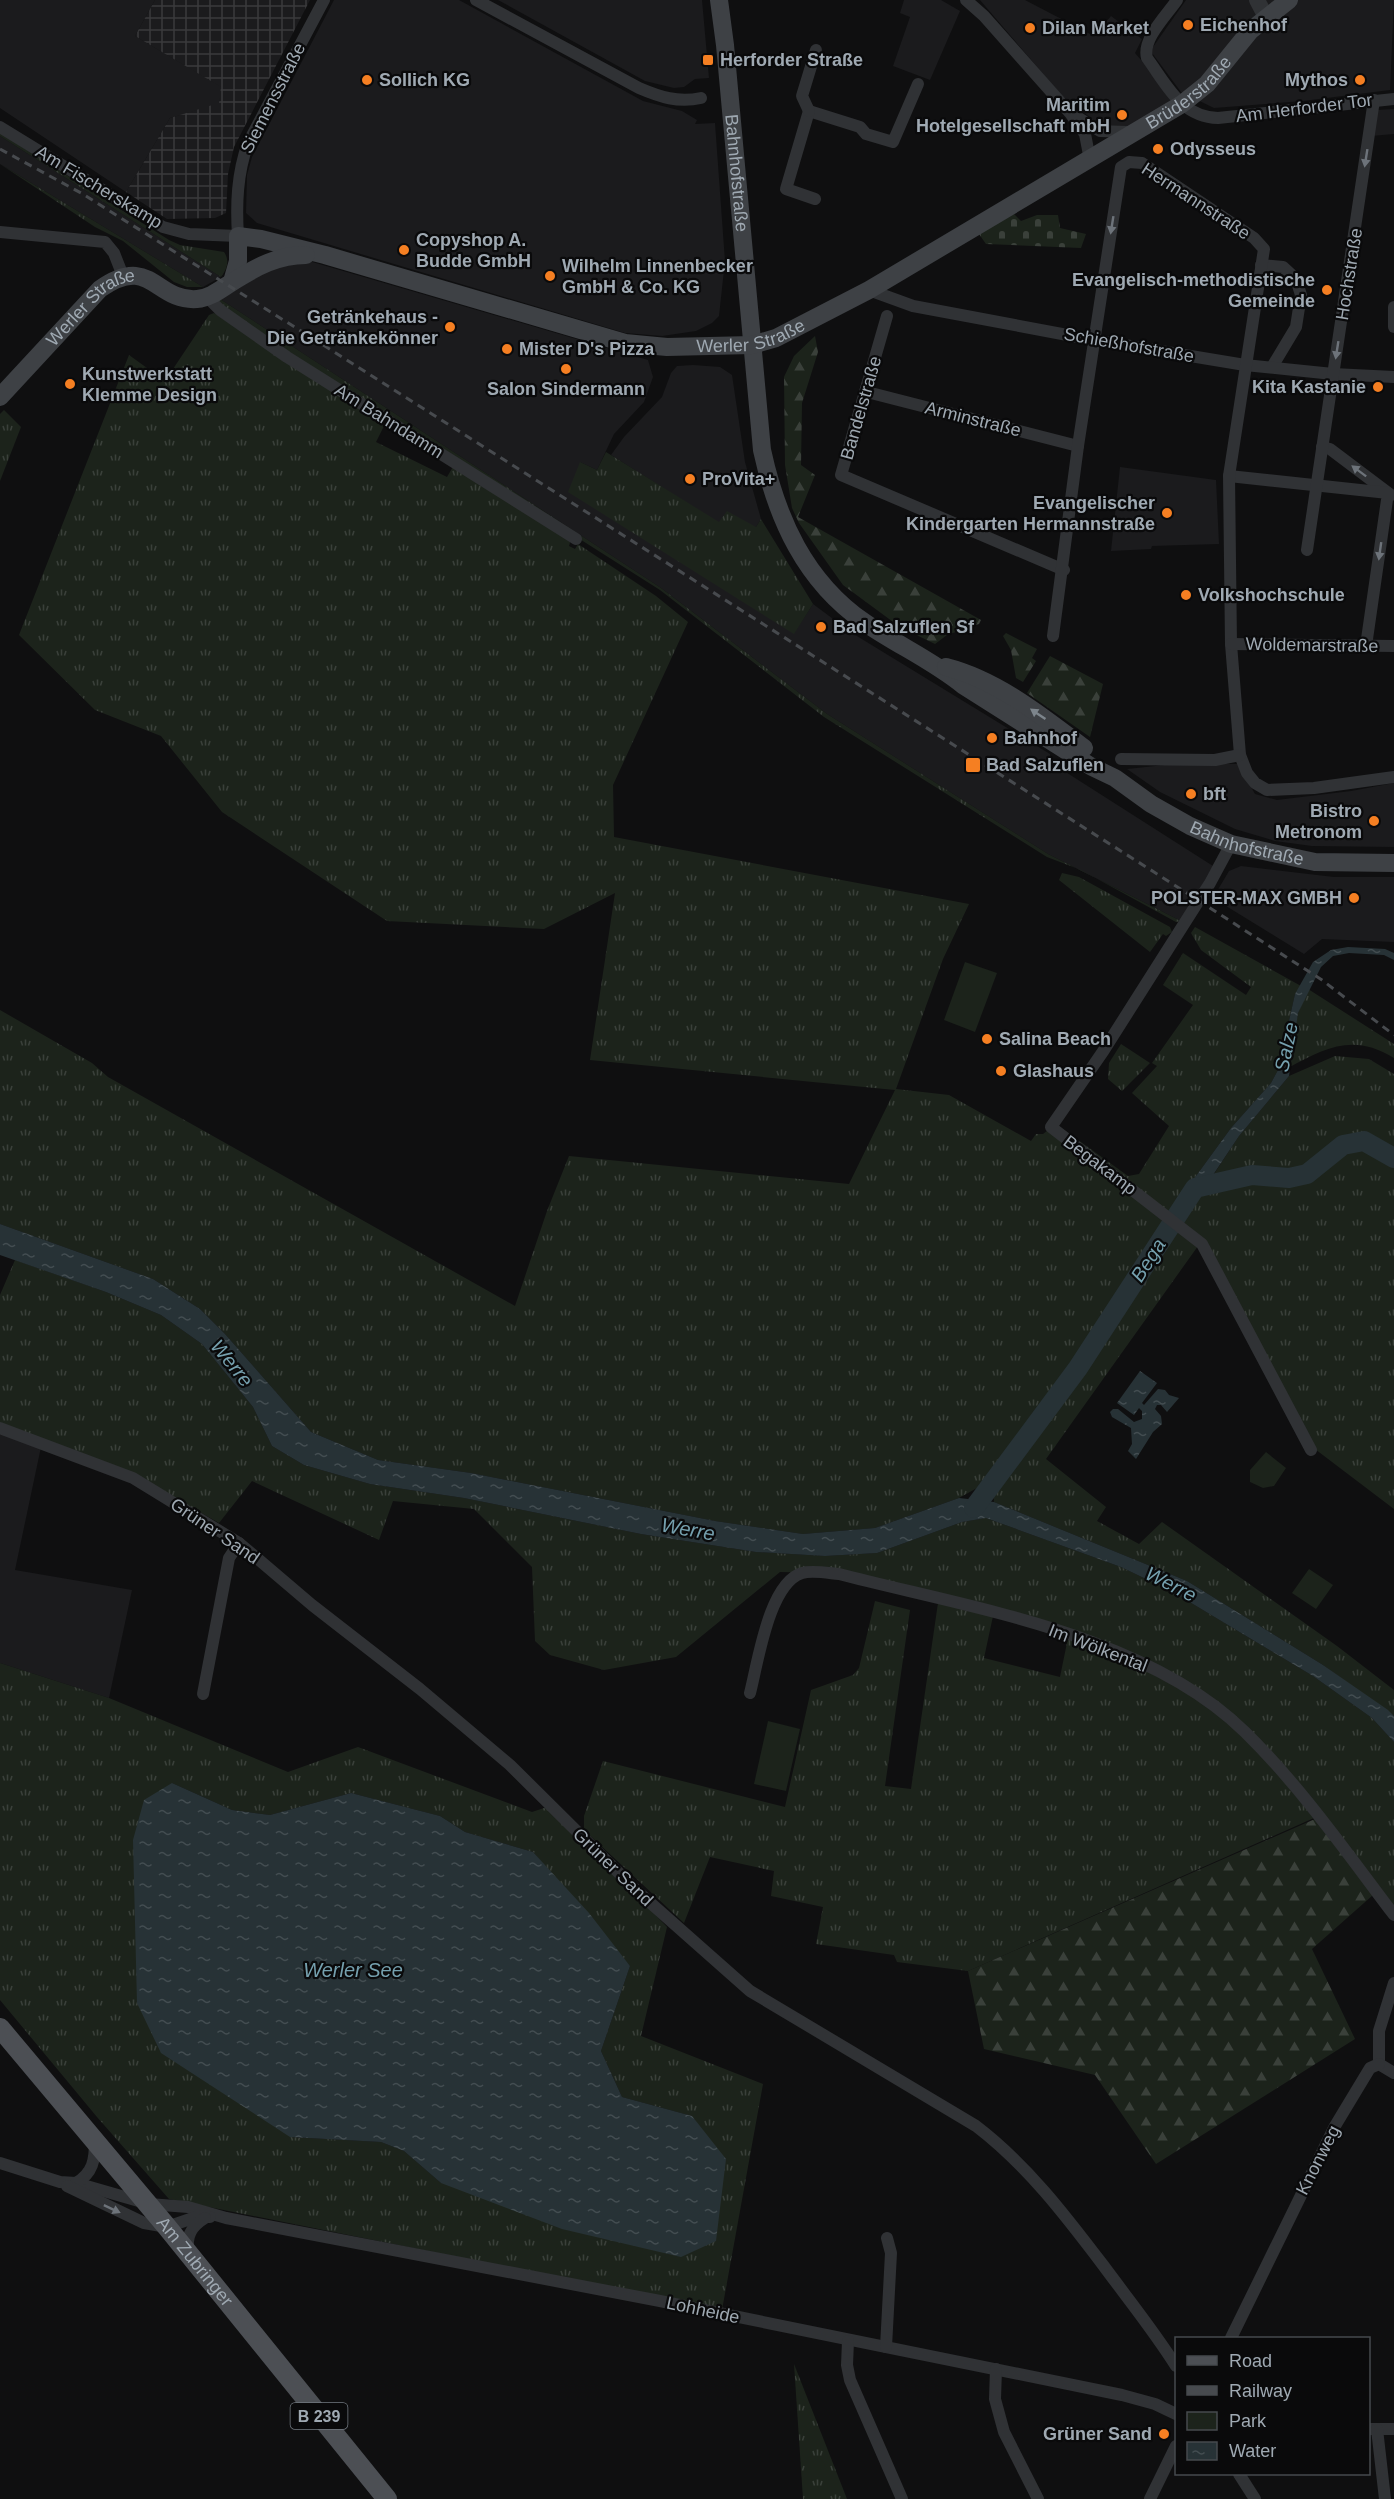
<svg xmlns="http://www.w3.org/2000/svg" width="1394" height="2499" font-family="Helvetica,sans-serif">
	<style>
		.built { fill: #1b1b1d }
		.industrial { fill: url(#industrial-grid) }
		.grass { fill: url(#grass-tufts); fill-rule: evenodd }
		.forest { fill: url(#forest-firs) }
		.cemetery { fill: url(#cemetery-stones) }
		.park { fill: #1c231b }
		.water { fill: url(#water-ripples) }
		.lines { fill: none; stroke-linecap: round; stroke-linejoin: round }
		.stream { stroke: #273236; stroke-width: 3 }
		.river { stroke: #273236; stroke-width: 20 }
		.minor { stroke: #303235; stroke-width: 12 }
		.tertiary { stroke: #303235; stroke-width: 16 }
		.secondary { stroke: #3e4145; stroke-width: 18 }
		.primary { stroke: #4c4f54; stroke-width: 20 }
		.rail { stroke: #474a4e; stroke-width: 3; stroke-dasharray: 8 6; stroke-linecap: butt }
		.oneway { fill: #6d737a }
		.oneway2 { fill: #7d858c }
		.poi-dot { fill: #f57f22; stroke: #0a0a0b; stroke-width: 2 }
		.labels { text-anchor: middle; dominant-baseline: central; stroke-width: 4.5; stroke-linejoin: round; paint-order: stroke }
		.shield { fill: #0a0a0b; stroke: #727980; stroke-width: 1.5 }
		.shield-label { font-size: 16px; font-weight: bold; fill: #9fa9b2 }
		.poi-label { font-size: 18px; font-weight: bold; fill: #9fa9b2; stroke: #0a0a0b; text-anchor: start }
		.street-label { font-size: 18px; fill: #9fa9b2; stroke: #0a0a0b }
		.water-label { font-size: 20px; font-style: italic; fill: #75a0ae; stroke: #0a0a0b }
	</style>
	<defs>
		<pattern id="industrial-grid" width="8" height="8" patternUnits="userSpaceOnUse" patternTransform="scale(1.5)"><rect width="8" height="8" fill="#1b1b1d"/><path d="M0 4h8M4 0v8" fill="none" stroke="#39393b"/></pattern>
		<pattern id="grass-tufts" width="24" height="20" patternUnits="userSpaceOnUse" patternTransform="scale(1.5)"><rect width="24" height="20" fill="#1c231b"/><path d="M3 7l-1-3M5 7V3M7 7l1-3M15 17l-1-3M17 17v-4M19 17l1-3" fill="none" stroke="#3a403a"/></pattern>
		<pattern id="forest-firs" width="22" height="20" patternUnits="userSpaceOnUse" patternTransform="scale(1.5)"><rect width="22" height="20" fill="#1c231b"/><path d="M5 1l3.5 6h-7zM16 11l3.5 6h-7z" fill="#3a403a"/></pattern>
		<pattern id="cemetery-stones" width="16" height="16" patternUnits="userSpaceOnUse" patternTransform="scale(1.5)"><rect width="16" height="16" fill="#1c231b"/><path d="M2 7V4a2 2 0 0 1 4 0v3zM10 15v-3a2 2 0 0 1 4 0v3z" fill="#3a403a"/></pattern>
		<pattern id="water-ripples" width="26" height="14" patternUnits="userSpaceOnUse" patternTransform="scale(1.5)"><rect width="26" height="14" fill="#273236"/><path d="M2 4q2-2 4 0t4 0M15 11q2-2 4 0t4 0" fill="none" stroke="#434d51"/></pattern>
	</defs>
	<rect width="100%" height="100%" fill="#0f0f10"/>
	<g class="built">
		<polygon points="0,0 155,0 135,36 222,87 219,104 170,118 126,192 0,108"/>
		<polygon points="334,0 459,0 643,101 682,111 697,120 695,124 715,123 725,261 719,316 712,323 696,331 662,336 625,333 257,223 246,213 247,175 252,157"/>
		<polygon points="498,0 702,0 709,78 695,79 684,87 674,88 645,81"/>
		<polygon points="904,0 941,0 960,11 930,80 893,66 910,17 900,13"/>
		<polygon points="980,0 1025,0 1094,36 1111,16 1142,39 1135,53 1177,102 1137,126 1100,125 1062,96"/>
		<polygon points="1186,0 1394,0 1390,90 1303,101 1214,108 1181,92 1152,53 1153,47"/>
		<polygon points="1394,109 1394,134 1371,136 1377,110"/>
		<polygon points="0,136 221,277 203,287 0,164"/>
		<polygon points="309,261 648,360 653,377 644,402 614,434 597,470 580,462 794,633 813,604 852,633 1050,754 1050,762 1213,866 1181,921 1048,854 827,714 661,588 220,299 276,266"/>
		<polygon points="693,365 720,367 732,375 745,462 761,519 756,527 719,523 611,455 624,437 662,397 671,373 677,366"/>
		<polygon points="1120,467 1216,480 1219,544 1152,546 1151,549 1111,551"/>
		<polygon points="1174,764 1238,764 1255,794 1277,800 1351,791 1394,783 1394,847 1312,846 1275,841 1235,829 1160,792 1127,769"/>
		<polygon points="1241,866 1334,877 1394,877 1394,942 1322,939 1304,954 1213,898 1229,871"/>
		<polygon points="0,1432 41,1447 15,1570 132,1590 109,1698 0,1663"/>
	</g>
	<polygon class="industrial" points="155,0 310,0 234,147 228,174 226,213 215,218 167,219 126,192 170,118 219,103 221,87 135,36"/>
	<g class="grass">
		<path d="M0,133l169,107 11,5 44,7c6,9 3,17 -3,25l-221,-141z"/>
		<polygon points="0,164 203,287 187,287 174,282 123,241 95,227"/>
		<polygon points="220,299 661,588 827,714 1048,854 1181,921 1176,922 1081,870 1047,857 824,717 660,590 290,355 217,302"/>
		<polygon points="214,313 385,424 376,442 447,477 454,465 571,539 569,546 575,549 578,544 656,596 688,622 613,785 614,837 969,904 943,959 896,1089 949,1095 1031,1141 1036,1134 1043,1134 1056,1124 1128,1176 1139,1174 1169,1126 1132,1093 1157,1066 1152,1063 1193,1005 1163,985 1183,953 1246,995 1251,987 1201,950 1191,933 1195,927 1301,986 1295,994 1278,1070 1271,1083 1231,1128 1188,1187 1071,1366 977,1488 959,1498 875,1528 803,1534 715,1521 471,1473 378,1460 311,1432 225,1334 200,1309 153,1279 0,1224 0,1010 92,1063 108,1077 515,1306 547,1211 569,1156 849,1184 895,1090 590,1060 615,893 544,929 387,921 222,812 161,736 95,710 19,635 129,355 165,381 209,315"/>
		<polygon points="4,410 21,427 0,481 0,414"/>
		<polygon points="606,452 719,522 727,511 756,527 761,519 813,604 794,634 568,492 580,462 597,470"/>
		<polygon points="1062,873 1079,877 1170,927 1172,932 1166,936 1163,934 1150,952 1059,880"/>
		<path d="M1308,989l86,55v14c-40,-25 -68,-11 -106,10l10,-55z"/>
		<polygon points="1121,1044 1150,1063 1122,1091 1108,1079 1109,1063"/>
		<polygon points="1335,1056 1369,1059 1394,1074 1394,1509 1311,1446 1203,1239 1046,1459 1106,1507 1097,1521 1139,1544 1162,1522 1337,1646 1394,1690 1394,1716 1323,1665 1187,1581 994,1502 993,1490 1083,1373 1239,1136 1289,1076"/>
		<polygon points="15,1260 106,1292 161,1315 202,1344 253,1407 272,1446 304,1465 370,1484 464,1498 641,1534 756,1552 825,1556 877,1553 962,1522 986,1518 1121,1567 1173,1592 1313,1676 1372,1718 1394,1742 1394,1912 1246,1727 1117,1648 840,1573 780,1572 676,1657 604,1670 550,1655 535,1641 532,1567 474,1509 393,1501 379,1540 252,1481 219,1523 134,1474 0,1423 0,1295"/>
		<path d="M875,1601l35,9 -25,176 26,3 27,-186 55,13 -9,42 76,19 8,-39c62,25 126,49 174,97 26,26 49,56 72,83l-346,153 -71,-9 -3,-7 -78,-11 7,-37 -52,-11 3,-25 -64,-14 -26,66 -100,-93v-14l19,-55 182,46 26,-117 42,-15 6,-7z"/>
		<path d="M0,1663l109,35 179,74 70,-25 174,65 18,-6 117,121 -26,109 122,48 -41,226 -553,-111 -72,-82 -97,-117zM172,1783l60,27 38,5 81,-22 89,23 25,16 68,20 97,114 -29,85 21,46 70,19 -251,67 -37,-32 -23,-9 -91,-5z"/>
		<polygon points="794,2364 847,2499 803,2499"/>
	</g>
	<g class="forest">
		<polygon points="815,336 818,352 802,403 801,465 815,475 798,517 981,620 979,624 947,635 935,644 900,627 843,585 799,523 792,508 785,465 784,377 794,356"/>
		<polygon points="1006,633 1037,649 1032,658 1036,661 1023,682 1016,678 1011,650 1003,636"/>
		<polygon points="1050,656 1103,684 1090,737 1027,693"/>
		<polygon points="1315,1819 1373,1895 1312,1949 1355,2039 1156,2164 1095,2075 984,2049 968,1971"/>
	</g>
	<polygon class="cemetery" points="1014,214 1021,221 1037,215 1058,215 1060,228 1086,234 1081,248 986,244 979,234"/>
	<g class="park">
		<polygon points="965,962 997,973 975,1032 944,1020"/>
		<polygon points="1266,1452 1286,1468 1274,1486 1263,1488 1250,1482 1250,1470"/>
		<polygon points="1309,1569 1333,1585 1316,1609 1292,1593"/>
		<polygon points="768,1721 800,1729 786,1791 754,1784"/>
	</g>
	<g class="water">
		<polygon points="1348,947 1385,949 1394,953 1394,960 1384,955 1349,953 1333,956 1321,967 1298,1013 1289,1076 1239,1136 1209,1181 1188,1187 1231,1128 1271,1083 1278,1070 1295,994 1313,962 1331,950"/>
		<polygon points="0,1224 153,1279 200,1309 225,1334 311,1432 378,1460 471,1473 715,1521 803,1534 875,1528 959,1498 994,1502 1187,1581 1323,1665 1388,1710 1394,1716 1394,1742 1372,1718 1313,1676 1173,1592 1121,1567 986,1518 962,1522 877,1553 825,1556 756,1552 641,1534 464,1498 370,1484 304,1465 272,1446 253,1407 202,1344 161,1315 106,1292 0,1255"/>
		<polygon points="1140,1371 1157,1383 1142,1403 1144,1405 1158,1389 1165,1390 1169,1395 1179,1398 1167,1412 1161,1405 1157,1405 1155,1409 1161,1416 1162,1424 1153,1432 1136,1459 1128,1451 1132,1444 1131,1428 1112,1417 1110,1412 1113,1409 1118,1409 1134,1422 1142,1419 1142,1411 1139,1408 1134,1415 1117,1403"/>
		<polygon points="172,1783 232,1810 270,1815 351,1793 440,1816 465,1832 533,1852 589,1913 630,1966 601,2051 622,2097 692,2116 726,2159 716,2241 681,2257 562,2229 441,2183 404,2151 381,2142 290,2137 161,2053 137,2003 133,1840 144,1800"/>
	</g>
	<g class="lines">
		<polyline class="stream" points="1195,1188 1200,1181"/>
		<polyline class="river" points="974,1508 1078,1368 1195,1188 1252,1175 1289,1178 1307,1174 1343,1145 1364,1141 1394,1158"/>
		<g class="minor">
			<path d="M476,0l163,88c21,9 39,15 62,10"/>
			<polyline points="966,0 984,16 1070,113 1085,134 1090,160"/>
			<path d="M1177,0c-11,16 -35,39 -30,58 20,27 34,59 71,60l176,-19"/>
			<polyline points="809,111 860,127 866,134 893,142 918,84"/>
			<polyline points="809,111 786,189 815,199"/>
			<polyline points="809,111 802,96 816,50"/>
			<polyline points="1074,115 1100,131 1133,132"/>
			<path d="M0,127l163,100 26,7 49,2c-2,-32 -1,-62 10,-93l76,-143"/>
			<polyline points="0,232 105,242 114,253 123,276"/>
			<polyline points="1261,265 1283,267 1296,279 1301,295 1296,327 1272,367"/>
			<polyline points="869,290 913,306 1094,340 1245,365 1333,374 1394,377"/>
			<polyline points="207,297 220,310 287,357 576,539"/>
			<polyline points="1394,307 1394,327"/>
			<polyline points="887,316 841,475 1064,570"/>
			<polyline points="867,392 1078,446"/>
			<polyline points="1322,447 1330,449 1391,495"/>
			<polyline points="1229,476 1388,493 1366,646"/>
			<polyline points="1307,550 1374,100"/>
			<polyline points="1053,636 1078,446 1121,167 1129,162 1142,163 1254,238 1264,249 1229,476 1231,644 1240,755 1247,773 1255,783 1267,790 1314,788 1394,777"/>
			<polyline points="1231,644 1394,646"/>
			<polyline points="1121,759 1215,760 1240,755"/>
			<polyline points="1231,844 1210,883 1104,1050 1051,1127 1202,1244 1311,1450"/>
			<path d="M0,1428l133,50 106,65 73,62 108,84 90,76 127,126 113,100 226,135c51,39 89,89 127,139 25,34 51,66 73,101"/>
			<path d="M750,1693c8,-31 19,-110 52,-120 10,-3 26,0 37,1 131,34 307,60 406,158 56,55 102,121 149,183"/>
			<polyline points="203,1694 229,1558 239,1543"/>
			<polyline points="1379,2064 1379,2031 1394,1983"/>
			<polyline points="1379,2064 1394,2073"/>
			<polyline points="0,2163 60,2182 76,2183 149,2204 188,2207 226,2218 660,2301 1122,2395 1155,2404 1176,2414"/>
			<path d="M76,2183c17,-10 19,-23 19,-42"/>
			<polyline points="67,2186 144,2223 167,2227 196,2217 210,2217"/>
			<path d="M189,2252c-4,-16 3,-26 16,-34"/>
			<polyline points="1231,2338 1335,2126 1370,2068 1379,2064"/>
			<polyline points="848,2341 847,2365 850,2380 902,2499"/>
			<polyline points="886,2347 891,2253 887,2238"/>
			<polyline points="996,2369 995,2399 1004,2432 1038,2499"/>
			<polyline points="1370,2429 1394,2429"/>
			<polyline points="1377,2429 1385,2499"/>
			<polyline points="1239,2474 1255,2499"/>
			<polyline points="1150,2499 1176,2446"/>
		</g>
		<polyline class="tertiary" points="1257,0 1266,17"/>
		<g class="secondary">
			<path id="s1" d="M719,0l6,45 37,405c15,69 43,131 102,172 33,23 68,38 100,64l128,81 23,11 36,26 39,22 41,18 84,18 79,1"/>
			<path id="s2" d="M232,282l6,-21v-25l23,3 64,16 300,88 42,4 85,-2 24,-7 93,-48 313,-186 25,-20 43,-53 39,-31"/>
			<path id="s3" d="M0,397l100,-108c51,-36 55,13 97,10 14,-1 25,-11 37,-18 22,-14 44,-26 72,-26"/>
			<path d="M946,667c51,13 96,49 138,81"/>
		</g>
		<path class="primary" id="s4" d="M0,2028l167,199 220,272"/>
		<polyline class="rail" points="0,149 81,193 328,348 1154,872 1322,980 1394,1035"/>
	</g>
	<defs><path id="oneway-solid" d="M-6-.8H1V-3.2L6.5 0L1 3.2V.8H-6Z" transform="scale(1.5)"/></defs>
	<g class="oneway">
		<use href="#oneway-solid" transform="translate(1366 158) rotate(99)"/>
		<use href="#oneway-solid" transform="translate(1112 225) rotate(99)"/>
		<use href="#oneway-solid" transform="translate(1337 350) rotate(99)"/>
		<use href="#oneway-solid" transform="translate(1359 471) rotate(-143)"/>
		<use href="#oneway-solid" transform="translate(1380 551) rotate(98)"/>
		<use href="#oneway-solid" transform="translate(112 2209) rotate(25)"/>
	</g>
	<use class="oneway2" href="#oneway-solid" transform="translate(1038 714) rotate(-146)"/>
	<g class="poi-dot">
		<circle cx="1188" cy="25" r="6"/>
		<circle cx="1030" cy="28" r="6"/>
		<rect x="702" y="54" width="12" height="12" rx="3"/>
		<circle cx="367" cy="80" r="6"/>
		<circle cx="1360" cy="80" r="6"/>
		<circle cx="1122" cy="115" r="6"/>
		<circle cx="1158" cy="149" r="6"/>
		<circle cx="404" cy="250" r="6"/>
		<circle cx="550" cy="276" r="6"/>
		<circle cx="1327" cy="290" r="6"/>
		<circle cx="450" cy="327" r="6"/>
		<circle cx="507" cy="349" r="6"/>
		<circle cx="566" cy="369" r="6"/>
		<circle cx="70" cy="384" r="6"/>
		<circle cx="1378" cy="387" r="6"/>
		<circle cx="690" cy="479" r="6"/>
		<circle cx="1167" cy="513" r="6"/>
		<circle cx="1186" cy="595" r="6"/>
		<circle cx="821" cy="627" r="6"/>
		<circle cx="992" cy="738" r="6"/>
		<rect x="965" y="757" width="16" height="16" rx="3"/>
		<circle cx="1191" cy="794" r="6"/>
		<circle cx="1374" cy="821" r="6"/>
		<circle cx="1354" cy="898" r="6"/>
		<circle cx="987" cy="1039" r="6"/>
		<circle cx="1001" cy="1071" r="6"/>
		<circle cx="1164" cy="2434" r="6"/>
	</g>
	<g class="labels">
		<rect class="shield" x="290.5" y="2403" width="57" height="26" rx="4.5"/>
		<g class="shield-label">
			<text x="319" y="2416">B 239</text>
		</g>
		<g class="poi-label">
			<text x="1200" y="25">Eichenhof</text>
			<text x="1042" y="28">Dilan Market</text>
			<text x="720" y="60">Herforder Straße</text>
			<text x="379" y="80">Sollich KG</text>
			<text x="1348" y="80" text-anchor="end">Mythos</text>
			<text x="1110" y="105" text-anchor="end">Maritim<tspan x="1110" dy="21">Hotelgesellschaft mbH</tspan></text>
			<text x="1170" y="149">Odysseus</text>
			<text x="416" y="240">Copyshop A.<tspan x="416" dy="21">Budde GmbH</tspan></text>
			<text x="562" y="266">Wilhelm Linnenbecker<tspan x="562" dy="21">GmbH &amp; Co. KG</tspan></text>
			<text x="1315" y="280" text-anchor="end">Evangelisch-methodistische<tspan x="1315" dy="21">Gemeinde</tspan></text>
			<text x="438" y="317" text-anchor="end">Getränkehaus -<tspan x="438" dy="21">Die Getränkekönner</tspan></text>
			<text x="519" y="349">Mister D's Pizza</text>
			<text x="82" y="374">Kunstwerkstatt<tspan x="82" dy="21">Klemme Design</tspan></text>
			<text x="1366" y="387" text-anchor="end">Kita Kastanie</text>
			<text x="566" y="389" text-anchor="middle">Salon Sindermann</text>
			<text x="702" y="479">ProVita+</text>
			<text x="1155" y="503" text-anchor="end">Evangelischer<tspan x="1155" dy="21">Kindergarten Hermannstraße</tspan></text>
			<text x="1198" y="595">Volkshochschule</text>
			<text x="833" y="627">Bad Salzuflen Sf</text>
			<text x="1004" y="738">Bahnhof</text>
			<text x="986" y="765">Bad Salzuflen</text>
			<text x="1203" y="794">bft</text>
			<text x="1362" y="811" text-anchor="end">Bistro<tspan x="1362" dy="21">Metronom</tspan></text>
			<text x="1342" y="898" text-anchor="end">POLSTER-MAX GMBH</text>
			<text x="999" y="1039">Salina Beach</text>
			<text x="1013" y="1071">Glashaus</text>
			<text x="1152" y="2434" text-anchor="end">Grüner Sand</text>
		</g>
		<g class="street-label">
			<text stroke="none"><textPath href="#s2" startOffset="1082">Brüderstraße</textPath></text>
			<text transform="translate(273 98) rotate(-63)">Siemensstraße</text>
			<text transform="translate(1304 108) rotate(-7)">Am Herforder Tor</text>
			<text stroke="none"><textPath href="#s1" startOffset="174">Bahnhofstraße</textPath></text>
			<text transform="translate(99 187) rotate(31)">Am Fischerskamp</text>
			<text transform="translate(1196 201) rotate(33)">Hermannstraße</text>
			<text transform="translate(1349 274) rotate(-81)">Hochstraße</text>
			<text stroke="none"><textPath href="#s3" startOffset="129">Werler Straße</textPath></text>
			<text stroke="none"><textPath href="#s2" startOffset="576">Werler Straße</textPath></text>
			<text transform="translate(1129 345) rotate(10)">Schießhofstraße</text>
			<text transform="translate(861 408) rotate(-74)">Bandelstraße</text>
			<text transform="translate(973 419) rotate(14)">Arminstraße</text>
			<text transform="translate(389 421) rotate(32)">Am Bahndamm</text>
			<text transform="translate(1312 645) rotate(1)">Woldemarstraße</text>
			<text stroke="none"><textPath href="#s1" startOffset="1102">Bahnhofstraße</textPath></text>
			<text transform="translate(1100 1165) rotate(37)">Begakamp</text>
			<text transform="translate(215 1531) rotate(34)">Grüner Sand</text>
			<text transform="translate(1098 1648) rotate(21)">Im Wölkental</text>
			<text transform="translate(613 1867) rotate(44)">Grüner Sand</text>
			<text transform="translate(1318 2160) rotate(-63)">Knonweg</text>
			<text stroke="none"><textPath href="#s4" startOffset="304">Am Zubringer</textPath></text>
			<text transform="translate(703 2310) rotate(12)">Lohheide</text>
		</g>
		<g class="water-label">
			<text transform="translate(1286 1047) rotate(-78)">Salze</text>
			<text transform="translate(1148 1260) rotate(-57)">Bega</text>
			<text transform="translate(232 1363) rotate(51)">Werre</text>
			<text transform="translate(688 1529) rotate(10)">Werre</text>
			<text transform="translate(1171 1584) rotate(27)">Werre</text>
			<text x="353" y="1970">Werler See</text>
		</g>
	</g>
	<rect x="1175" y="2337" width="195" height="138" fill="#0a0a0b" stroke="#464a4e" stroke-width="1.5"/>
	<rect x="1187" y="2356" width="30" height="9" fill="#4c4f54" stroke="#464a4e" stroke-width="1.5"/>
	<text x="1229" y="2367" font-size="18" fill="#9fa9b2">Road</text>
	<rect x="1187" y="2386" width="30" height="9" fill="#474a4e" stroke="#464a4e" stroke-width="1.5"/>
	<text x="1229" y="2397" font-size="18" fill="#9fa9b2">Railway</text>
	<rect x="1187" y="2412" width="30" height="18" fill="#1c231b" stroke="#464a4e" stroke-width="1.5"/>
	<text x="1229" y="2427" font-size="18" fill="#9fa9b2">Park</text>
	<rect x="1187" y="2442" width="30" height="18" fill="url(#water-ripples)" stroke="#464a4e" stroke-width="1.5"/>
	<text x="1229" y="2457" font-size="18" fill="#9fa9b2">Water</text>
</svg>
